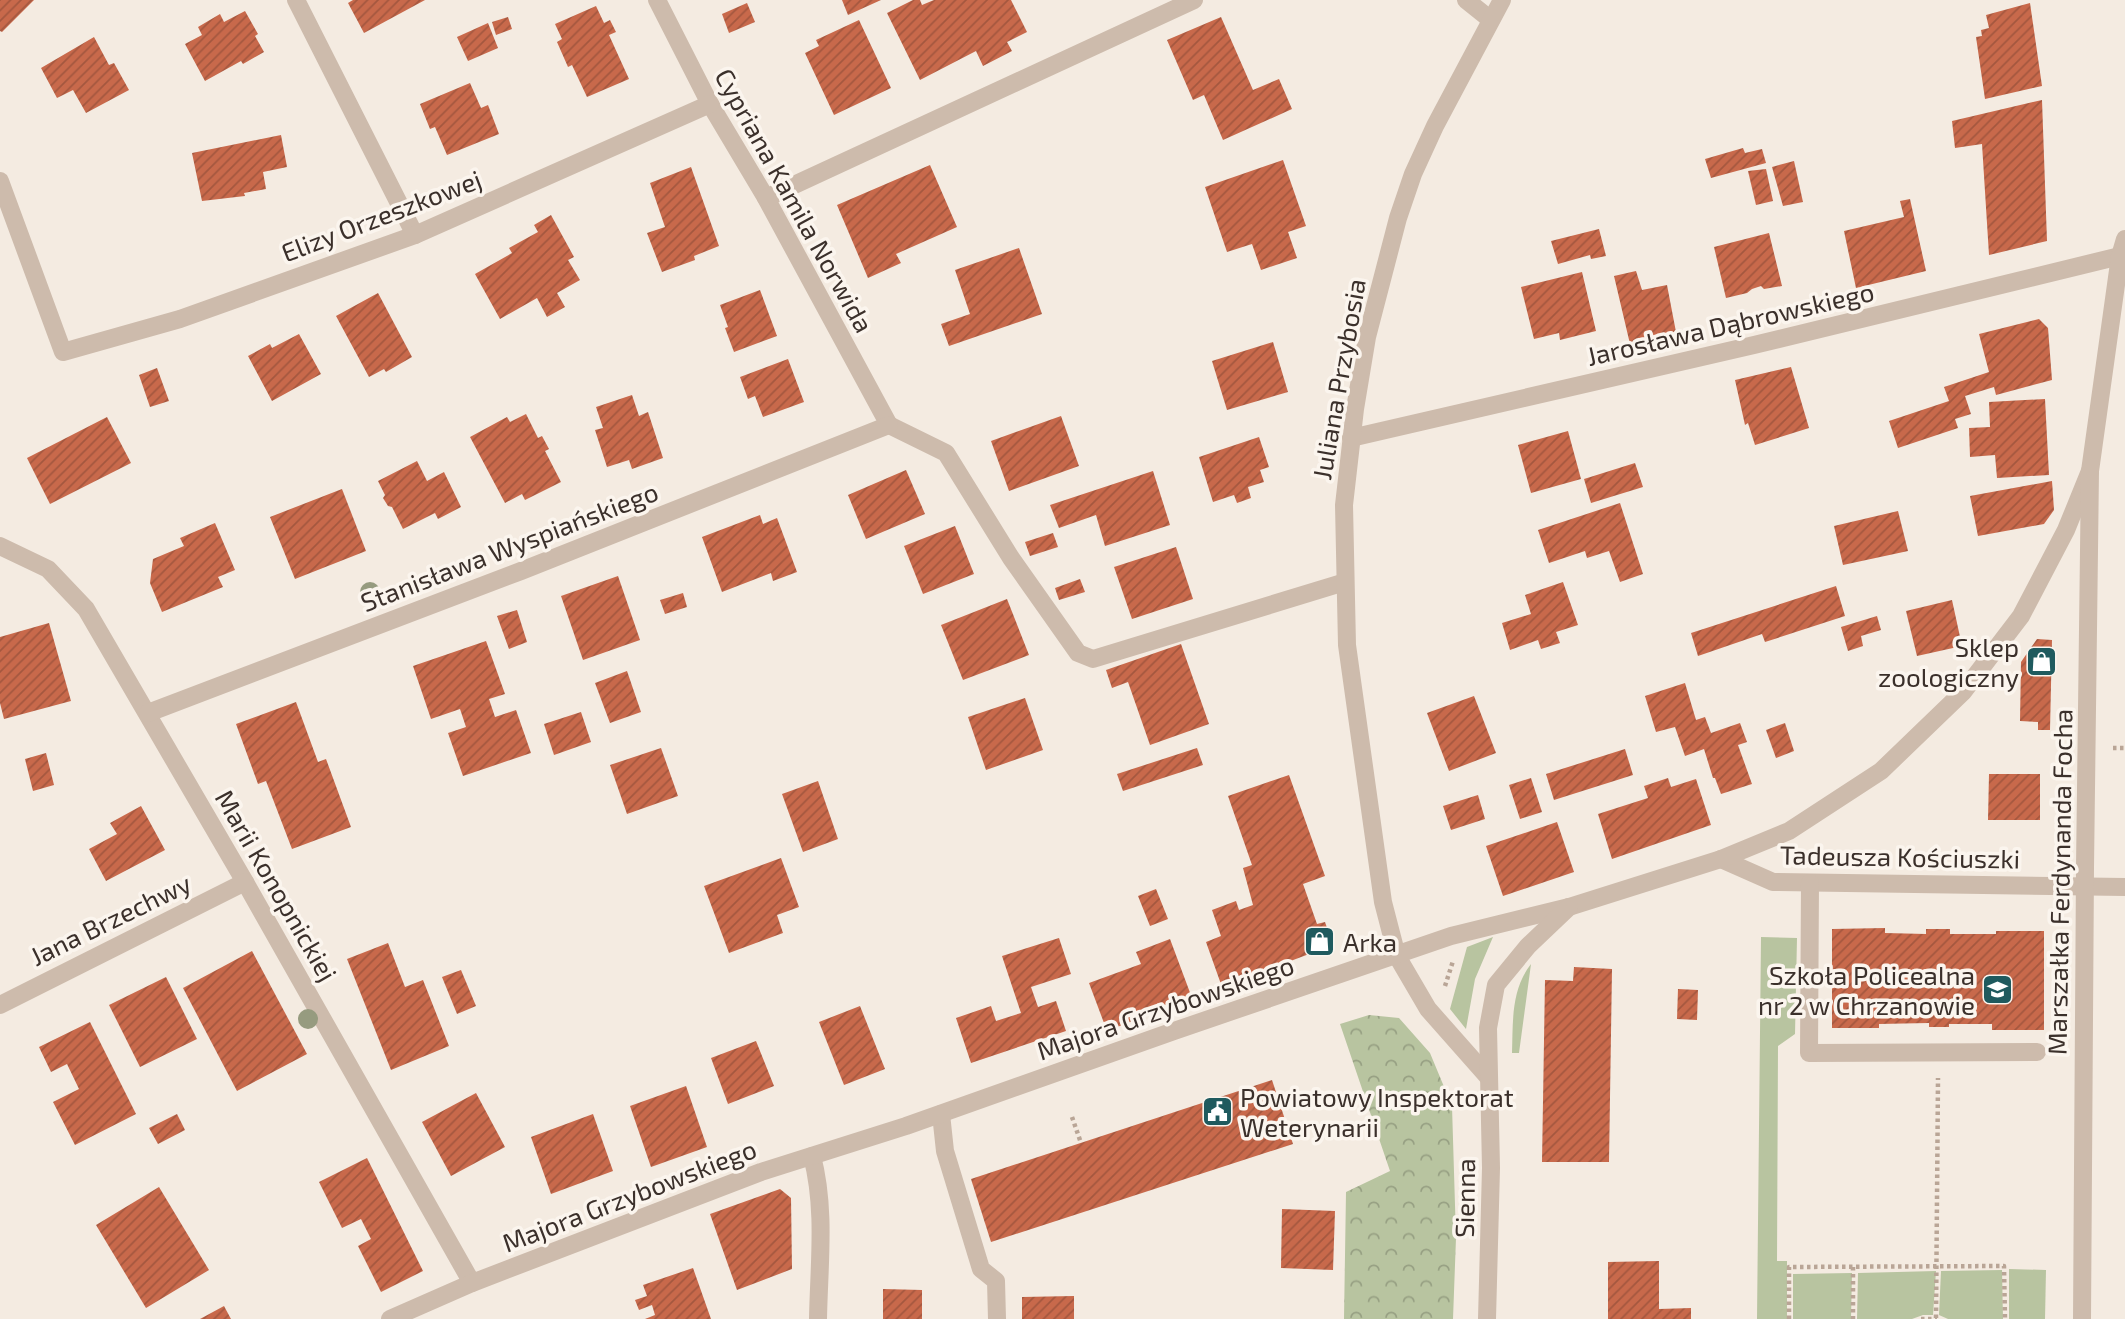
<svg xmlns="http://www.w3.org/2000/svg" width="2125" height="1319" font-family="'Exo 2',sans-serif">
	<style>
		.green { fill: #b8c4a0 }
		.forest { fill: url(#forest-crowns) }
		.building { fill: url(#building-hatch) }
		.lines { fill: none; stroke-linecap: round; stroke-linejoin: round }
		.path { stroke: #b9a596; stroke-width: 4.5; stroke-dasharray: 3.5 3.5; stroke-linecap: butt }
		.minor { stroke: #cdbbac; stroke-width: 18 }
		.tree { fill: #969b7f }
		.labels { text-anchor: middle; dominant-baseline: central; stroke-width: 7; stroke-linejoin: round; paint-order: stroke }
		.street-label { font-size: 26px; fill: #3b302b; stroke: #fbf5ee }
		.poi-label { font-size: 26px; fill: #3b302b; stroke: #fbf5ee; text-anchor: end }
	</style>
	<defs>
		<pattern id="forest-crowns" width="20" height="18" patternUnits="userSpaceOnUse" patternTransform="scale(1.75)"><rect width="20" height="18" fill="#b8c4a0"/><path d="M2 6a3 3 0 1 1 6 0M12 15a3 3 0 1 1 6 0" fill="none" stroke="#97a083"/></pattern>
		<pattern id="building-hatch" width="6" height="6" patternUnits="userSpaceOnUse" patternTransform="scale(1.75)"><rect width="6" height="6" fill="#c8694b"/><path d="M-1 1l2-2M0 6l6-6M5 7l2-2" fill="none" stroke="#a4573f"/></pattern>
	</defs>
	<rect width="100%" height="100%" fill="#f4ebe1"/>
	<g class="green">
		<polygon points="1493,937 1475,979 1466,1029 1450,1009 1467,947"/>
		<polygon points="1761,937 1797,938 1795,1034 1778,1046 1777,1261 1787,1261 1787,1319 1757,1319"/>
		<path d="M1531,964l-12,89h-7c1,-32 -1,-63 19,-89z"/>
		<polygon points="2009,1269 2046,1270 2045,1319 2009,1319"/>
		<polygon points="2002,1270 2003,1319 1948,1319 1939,1315 1941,1271"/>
		<polygon points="1936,1271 1933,1315 1923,1315 1912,1319 1857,1319 1858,1273"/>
		<polygon points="1852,1273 1851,1319 1793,1319 1793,1274"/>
	</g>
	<polygon class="forest" points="1369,1015 1399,1018 1430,1053 1452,1106 1456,1238 1453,1319 1344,1319 1346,1192 1390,1171 1340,1024"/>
	<g class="building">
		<polygon points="0,0 34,0 2,32 0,31"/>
		<polygon points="353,0 425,0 364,33 348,3"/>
		<polygon points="842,0 881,0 848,15"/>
		<polygon points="913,0 920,0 922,5 934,0 1011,0 1027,32 1007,42 1012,51 983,66 976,51 920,80 887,13"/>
		<polygon points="747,3 755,22 729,33 722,14"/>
		<polygon points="2030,3 2042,86 1985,99 1976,37 1982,36 1981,30 1989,28 1986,15"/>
		<polygon points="596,6 604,23 610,20 616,32 609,35 629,79 587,97 572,65 568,67 557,42 562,39 555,24"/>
		<polygon points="245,11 258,34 255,36 264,52 243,64 241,61 205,81 185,44 202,35 198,27 220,14 224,22"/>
		<polygon points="508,17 512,29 496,35 492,22"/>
		<polygon points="1221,17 1253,90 1279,79 1292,109 1223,140 1204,95 1193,100 1167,40"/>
		<polygon points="859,20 891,88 834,115 805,53 819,46 816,40"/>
		<polygon points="488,23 498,48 468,61 457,37"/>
		<polygon points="94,37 109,65 114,63 129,90 86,113 73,90 57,98 41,68"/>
		<polygon points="470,83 481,108 488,105 499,134 447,155 435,127 430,129 420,104"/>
		<polygon points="2042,100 2047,241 1989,255 1982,144 1955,148 1952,121"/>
		<polygon points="281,135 287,167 263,172 266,189 244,193 245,196 202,201 192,153"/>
		<polygon points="1743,148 1745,153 1762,149 1766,163 1711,178 1705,159"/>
		<polygon points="1283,160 1306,226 1288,232 1297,258 1261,270 1252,244 1227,252 1205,187"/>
		<polygon points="1794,161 1803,202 1783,206 1772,167"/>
		<polygon points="930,165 957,227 896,254 901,263 868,278 837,205"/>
		<polygon points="691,167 719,246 694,256 695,260 662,272 647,233 665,227 650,183"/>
		<polygon points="1766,169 1773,201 1756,205 1748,171"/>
		<polygon points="1910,199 1926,271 1856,288 1844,231 1904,217 1900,201"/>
		<polygon points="551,215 574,257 568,260 580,280 557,293 565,307 547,317 537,298 500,319 475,274 512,253 509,248 538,232 534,225"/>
		<polygon points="1599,229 1606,256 1591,259 1590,255 1558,264 1551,241"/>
		<polygon points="1769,233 1782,286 1764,289 1761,286 1752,289 1747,293 1726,298 1714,247"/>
		<polygon points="1019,248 1042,314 949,346 941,324 970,314 955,270"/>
		<polygon points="1636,271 1642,290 1667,285 1676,332 1630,344 1614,276"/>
		<polygon points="1582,272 1596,331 1560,340 1559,333 1534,339 1521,287"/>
		<polygon points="760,290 777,336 734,352 725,328 728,327 720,305"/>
		<polygon points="378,293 412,357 386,372 384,369 369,377 336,316"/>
		<polygon points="2039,319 2048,328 2052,380 1996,395 1994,387 1965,396 1971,414 1955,419 1958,428 1898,448 1889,421 1949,401 1944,387 1989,372 1979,334"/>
		<polygon points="299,334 321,374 272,401 248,356 270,344 272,348"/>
		<polygon points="1273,342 1288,392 1227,410 1212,361"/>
		<polygon points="788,359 804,402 763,417 755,396 748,399 740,377"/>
		<polygon points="1791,367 1809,428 1755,445 1748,423 1745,425 1735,380"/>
		<polygon points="157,368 169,401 150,407 139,375"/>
		<polygon points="632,395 639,416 648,412 663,458 632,469 629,460 607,467 595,430 603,428 596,407"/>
		<polygon points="2045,399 2049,475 1997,478 1995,455 1970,457 1969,428 1990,427 1989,402"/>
		<polygon points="526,414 538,438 542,436 549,449 545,451 561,482 525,500 522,494 505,503 470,437 507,417 510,422"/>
		<polygon points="1061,416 1079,466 1009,491 991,441"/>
		<polygon points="107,417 131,463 50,504 27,458"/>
		<polygon points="1568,431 1581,479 1531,493 1518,445"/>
		<polygon points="1259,437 1269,467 1260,470 1264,482 1248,487 1251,498 1237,503 1234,495 1213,502 1199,457"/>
		<polygon points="417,461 427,481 444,472 461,507 438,519 435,513 403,529 392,507 388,506 383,498 385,495 378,481"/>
		<polygon points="1635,463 1643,487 1591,503 1584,479"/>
		<polygon points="906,470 925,514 866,539 848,495"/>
		<polygon points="1153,471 1170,525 1105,546 1096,515 1059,528 1050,505"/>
		<polygon points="2052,481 2054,510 2044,524 1978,536 1970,496"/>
		<polygon points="342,489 366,551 295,579 270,517"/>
		<polygon points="1620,503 1643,574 1620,582 1609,551 1587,558 1585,551 1549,563 1538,530"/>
		<polygon points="1898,511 1908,551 1843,565 1834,526"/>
		<polygon points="760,515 763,524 777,518 797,572 773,581 771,573 722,592 702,537"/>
		<polygon points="215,523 235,570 218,577 223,587 162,612 150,583 153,559 184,546 180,538"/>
		<polygon points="955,526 974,574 923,594 904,546"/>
		<polygon points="1053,533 1058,547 1030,556 1025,542"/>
		<polygon points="1176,547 1193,599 1132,619 1114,567"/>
		<polygon points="618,576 640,640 583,660 561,596"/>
		<polygon points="1080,579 1085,592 1059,600 1055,588"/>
		<polygon points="1563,582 1578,625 1556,632 1560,643 1541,649 1538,640 1510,650 1502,623 1531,614 1525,595"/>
		<polygon points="1836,586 1845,616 1765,642 1762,634 1698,656 1691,633"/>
		<polygon points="683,593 687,607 665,614 660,600"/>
		<polygon points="1007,599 1029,655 963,680 941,625"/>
		<polygon points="1952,600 1962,646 1917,656 1906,611"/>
		<polygon points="517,610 527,642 509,649 497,616"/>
		<polygon points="1877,616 1881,630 1861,636 1863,646 1848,651 1841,627"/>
		<polygon points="49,623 71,701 4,719 0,703 0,637"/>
		<polygon points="2037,639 2052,640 2050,730 2038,730 2038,722 2020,721 2021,662"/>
		<polygon points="486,641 505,694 489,699 495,717 516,710 531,753 463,776 448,733 466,727 460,709 431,719 413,666"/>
		<polygon points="1181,644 1209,724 1150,745 1128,682 1112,688 1106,670"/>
		<polygon points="627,671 641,712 610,723 595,683"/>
		<polygon points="1685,683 1696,720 1705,717 1711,733 1740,723 1747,742 1738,745 1752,784 1721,794 1715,778 1713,778 1704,749 1685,756 1675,727 1656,732 1645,696"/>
		<polygon points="1474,696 1496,753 1449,771 1427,713"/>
		<polygon points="1025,698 1043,750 986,770 968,717"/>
		<polygon points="296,702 318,762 326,759 351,827 292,849 266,781 258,784 236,724"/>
		<polygon points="581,712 591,742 554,755 544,724"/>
		<polygon points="1785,723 1794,751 1776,758 1766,730"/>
		<polygon points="661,748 678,796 627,814 610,765"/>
		<polygon points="1197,748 1203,765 1123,791 1117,774"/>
		<polygon points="1625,749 1633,775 1554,800 1546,774"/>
		<polygon points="46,753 54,785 33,791 25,759"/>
		<polygon points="1989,774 2040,774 2040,820 1988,820"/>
		<polygon points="1289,775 1325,876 1303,884 1317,924 1325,922 1333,945 1222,987 1206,942 1221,936 1212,910 1236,901 1239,910 1253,905 1243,868 1252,865 1228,796"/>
		<polygon points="1531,778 1542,812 1520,819 1509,785"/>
		<polygon points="1668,778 1671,787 1696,779 1711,825 1612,859 1598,814 1648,798 1644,786"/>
		<polygon points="818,781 838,839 803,852 782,794"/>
		<polygon points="1478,795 1485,819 1451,830 1443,806"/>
		<polygon points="141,806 165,850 106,881 89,849 117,834 110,823"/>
		<polygon points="1557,822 1574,872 1503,896 1486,846"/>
		<polygon points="781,858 799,907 777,915 783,933 729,953 704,886"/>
		<polygon points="1156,889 1168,919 1150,926 1138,896"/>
		<polygon points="1885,928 1885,933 1926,934 1926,929 1950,929 1950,934 1996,934 1996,931 2044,931 2044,1030 1992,1030 1992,1024 1949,1024 1949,1027 1929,1027 1929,1023 1879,1024 1879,1028 1832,1028 1832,929"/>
		<polygon points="1059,938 1071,974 1031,987 1038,1007 1056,1001 1066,1031 971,1063 956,1018 991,1006 996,1021 1021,1013 1002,956"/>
		<polygon points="1170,939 1192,998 1107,1031 1089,983 1141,964 1136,952"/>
		<polygon points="388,943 405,987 423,980 449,1046 391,1070 347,959"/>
		<polygon points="252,951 307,1054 237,1091 183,988"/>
		<polygon points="1574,967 1612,969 1609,1162 1542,1162 1545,980 1573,981"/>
		<polygon points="461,970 476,1006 457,1014 442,977"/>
		<polygon points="166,977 197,1039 140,1067 109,1005"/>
		<polygon points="1678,989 1698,990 1697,1020 1677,1019"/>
		<polygon points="860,1006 885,1069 844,1085 819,1022"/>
		<polygon points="90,1022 136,1114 75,1145 53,1102 79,1089 67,1064 51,1072 39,1047"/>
		<polygon points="756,1041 774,1086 728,1104 711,1058"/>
		<polygon points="1272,1080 1293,1144 991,1242 971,1179"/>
		<polygon points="686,1086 707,1147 651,1167 630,1106"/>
		<polygon points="476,1093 505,1147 451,1176 422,1122"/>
		<polygon points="177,1114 185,1130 158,1144 149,1128"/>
		<polygon points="593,1114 613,1171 551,1194 531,1137"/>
		<polygon points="367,1158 423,1271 381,1292 358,1246 371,1239 361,1219 342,1228 319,1182"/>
		<polygon points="159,1187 209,1270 146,1308 96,1225"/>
		<polygon points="780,1189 791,1198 792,1269 737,1290 710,1214"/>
		<polygon points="1282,1209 1335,1211 1333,1270 1281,1268"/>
		<polygon points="1659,1261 1659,1309 1691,1308 1691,1319 1608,1319 1608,1262"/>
		<polygon points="693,1268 711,1319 645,1319 655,1315 652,1305 639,1310 635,1300 647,1296 643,1285"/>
		<polygon points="883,1289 922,1290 922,1319 883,1319"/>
		<polygon points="1074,1296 1074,1319 1022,1319 1022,1297"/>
		<polygon points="224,1306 231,1319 200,1319"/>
	</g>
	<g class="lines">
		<g class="path">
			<polyline points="2113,748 2125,748"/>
			<polyline points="1445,986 1453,961"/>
			<polyline points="1072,1117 1081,1143"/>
			<polyline points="1853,1267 1853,1319"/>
			<polyline points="1936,1318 1938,1078"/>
			<polyline points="1789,1319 1789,1267 2004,1266 2005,1319"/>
			<polyline points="1921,1319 1937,1319"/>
		</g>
		<g class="minor">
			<polyline points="296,0 415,235"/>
			<polyline points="657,0 710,104 766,198 889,425"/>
			<polyline points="1466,0 1491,20"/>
			<polyline points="0,181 63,352 180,319 415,235 710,104"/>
			<polyline points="766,198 1194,0"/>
			<polyline points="889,425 946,453 1011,558 1078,653 1093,659 1345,582"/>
			<polyline points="1351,438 1754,345 2120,256 2125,257"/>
			<polyline points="0,546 48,569 86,609 245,882 472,1283"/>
			<polyline points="148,713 521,571 889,425"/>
			<polyline points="1721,859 1773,882 2125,887"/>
			<polyline points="1810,883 1809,1053 2037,1052"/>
			<polyline points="0,1005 245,882"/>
			<polyline points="1489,1078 1428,1009 1397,956 1383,902 1347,645 1344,505 1355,409 1367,337 1398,218 1413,174 1435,126 1502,0"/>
			<polyline points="941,1114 945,1151 981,1269 996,1281 997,1319"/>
			<path d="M812,1156c14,53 7,108 6,163"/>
			<polyline points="390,1319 472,1283 761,1172 906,1126 1174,1031 1451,936 1569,907 1721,859 1789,831 1881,771 1963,692 2021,616 2066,530 2090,471"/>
			<polyline points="1487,1319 1491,1168 1488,1028 1496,985 1528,946 1569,907"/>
			<polyline points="2082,1319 2085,868 2090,471 2120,256 2125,239"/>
		</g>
	</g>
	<g class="tree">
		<circle cx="370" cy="592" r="10"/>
		<circle cx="308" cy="1019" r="10"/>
	</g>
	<defs>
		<symbol id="shop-square" viewBox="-11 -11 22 22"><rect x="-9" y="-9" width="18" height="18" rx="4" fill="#1f5a5e" stroke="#fbf5ee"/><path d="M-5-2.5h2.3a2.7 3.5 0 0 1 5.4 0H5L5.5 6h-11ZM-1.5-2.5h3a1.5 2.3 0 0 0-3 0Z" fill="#fff"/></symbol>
		<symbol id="school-square" viewBox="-11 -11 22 22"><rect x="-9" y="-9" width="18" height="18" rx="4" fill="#1f5a5e" stroke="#fbf5ee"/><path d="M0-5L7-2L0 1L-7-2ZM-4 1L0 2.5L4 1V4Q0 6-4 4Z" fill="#fff"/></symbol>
		<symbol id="civic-square" viewBox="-11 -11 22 22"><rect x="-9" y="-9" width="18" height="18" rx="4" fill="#1f5a5e" stroke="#fbf5ee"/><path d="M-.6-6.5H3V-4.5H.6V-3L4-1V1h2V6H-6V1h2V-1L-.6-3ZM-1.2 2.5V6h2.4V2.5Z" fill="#fff"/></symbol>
	</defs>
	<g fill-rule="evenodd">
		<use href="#shop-square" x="2024" y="644" width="35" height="35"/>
		<use href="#shop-square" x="1302" y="924" width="35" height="35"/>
		<use href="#school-square" x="1980" y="972" width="35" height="35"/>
		<use href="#civic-square" x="1200" y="1094" width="35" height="35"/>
	</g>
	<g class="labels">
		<g class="street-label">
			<text transform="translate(795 200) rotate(61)">Cypriana Kamila Norwida</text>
			<text transform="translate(381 215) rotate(-21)">Elizy Orzeszkowej</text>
			<text transform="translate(1730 323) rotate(-13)">Jarosława Dąbrowskiego</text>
			<text transform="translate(1338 379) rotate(-80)">Juliana Przybosia</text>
			<text transform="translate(509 546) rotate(-21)">Stanisława Wyspiańskiego</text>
			<text transform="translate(1900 856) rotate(1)">Tadeusza Kościuszki</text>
			<text transform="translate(2059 882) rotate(-89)">Marszałka Ferdynanda Focha</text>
			<text transform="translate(277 885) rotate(60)">Marii Konopnickiej</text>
			<text transform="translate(110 919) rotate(-26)">Jana Brzechwy</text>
			<text transform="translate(1165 1007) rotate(-19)">Majora Grzybowskiego</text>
			<text transform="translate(629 1195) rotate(-21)">Majora Grzybowskiego</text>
			<text transform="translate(1464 1198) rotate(-89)">Sienna</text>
		</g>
		<g class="poi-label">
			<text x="2019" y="646">Sklep<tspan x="2019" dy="30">zoologiczny</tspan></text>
			<text x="1343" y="941" text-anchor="start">Arka</text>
			<text x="1975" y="974">Szkoła Policealna<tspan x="1975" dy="30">nr 2 w Chrzanowie</tspan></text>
			<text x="1240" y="1096" text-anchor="start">Powiatowy Inspektorat<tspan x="1240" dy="30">Weterynarii</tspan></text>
		</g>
	</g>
</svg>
